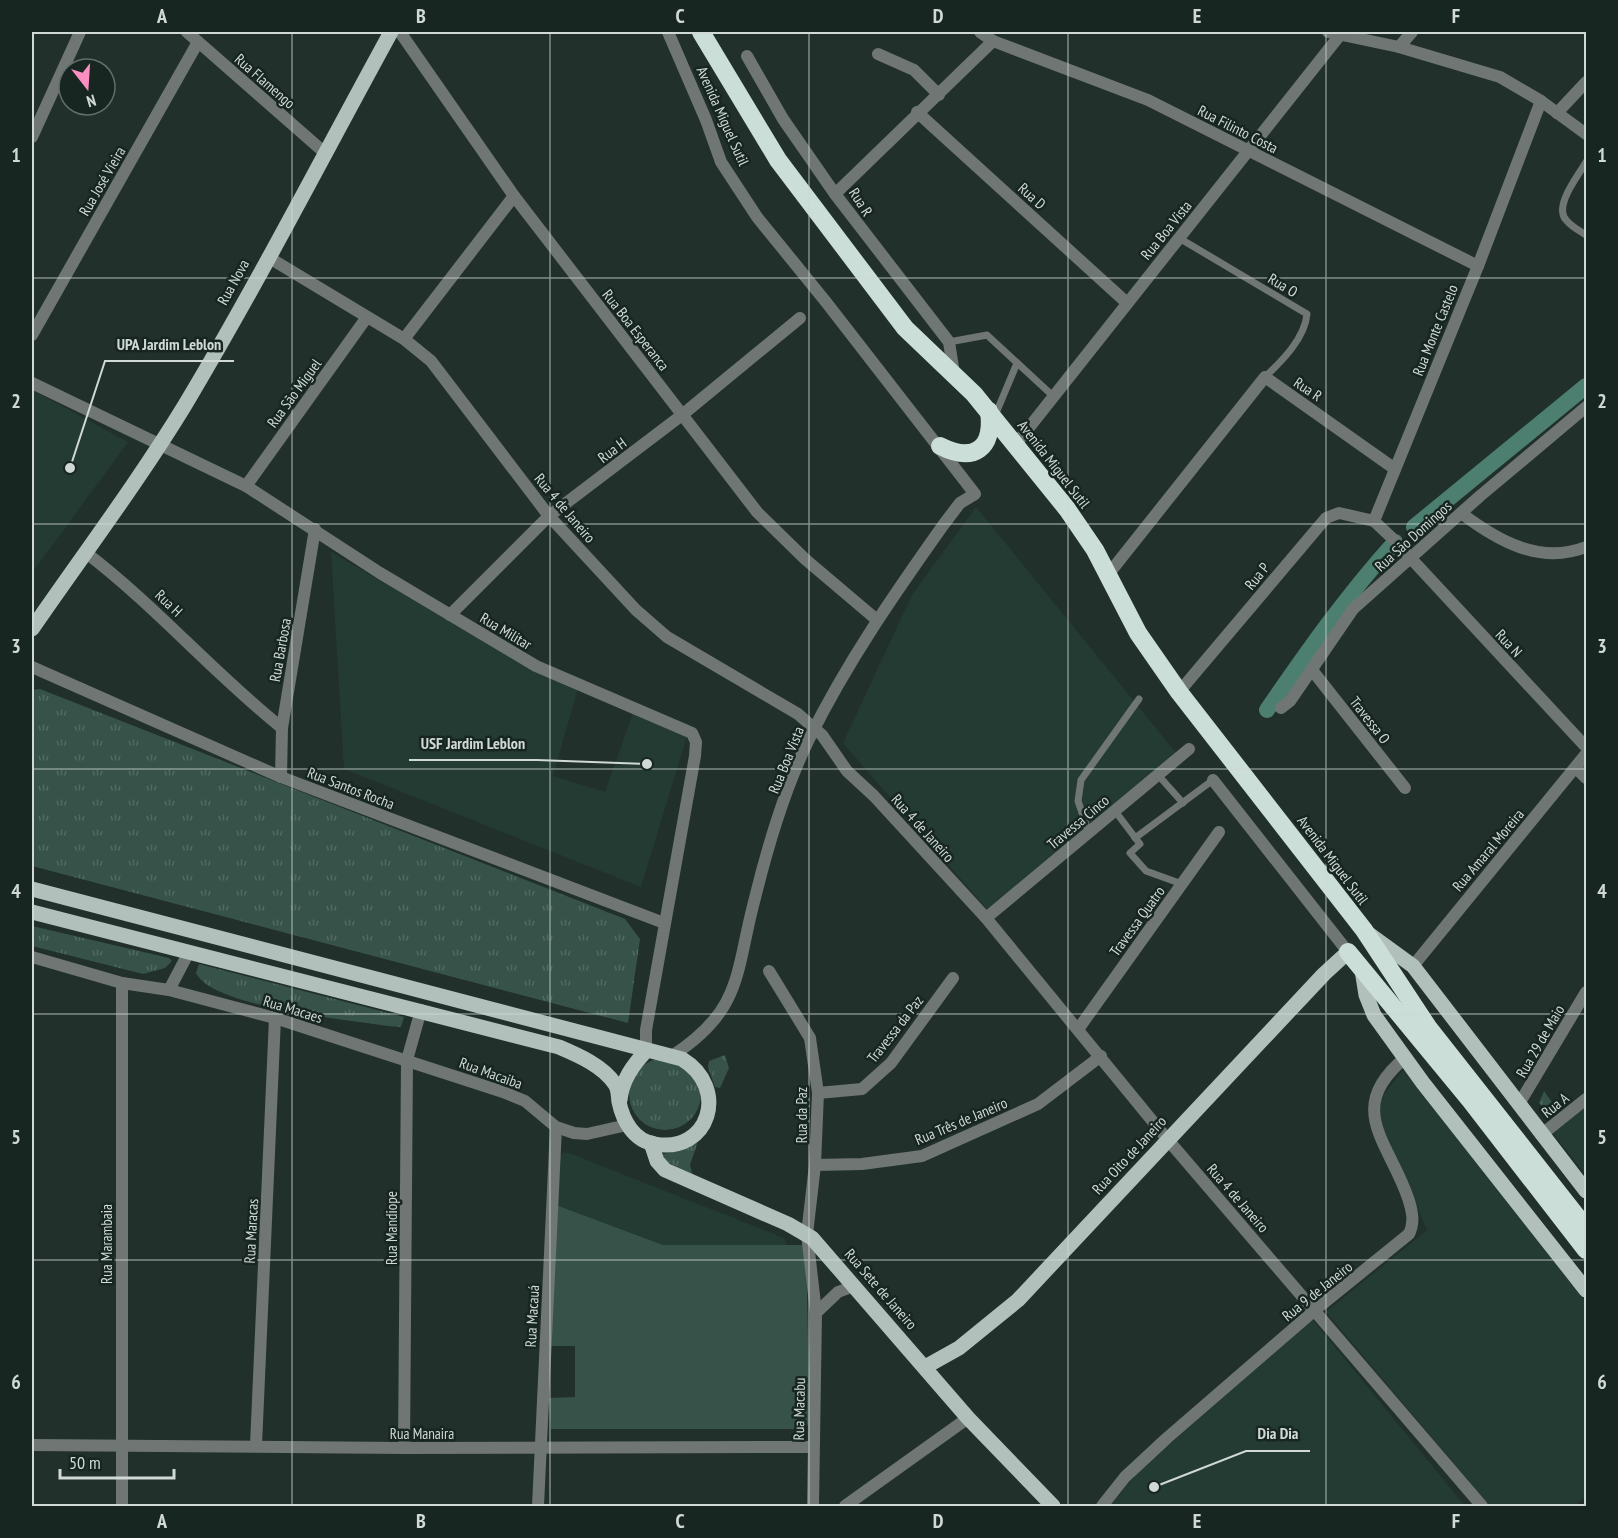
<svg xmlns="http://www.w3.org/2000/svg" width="1618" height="1538" font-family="'PT Sans Narrow',sans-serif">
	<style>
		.built { fill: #243b34 }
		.grass { fill: url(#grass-tufts) }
		.pitch { fill: #365249 }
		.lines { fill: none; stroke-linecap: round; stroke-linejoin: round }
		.canal { stroke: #4c7f6f; stroke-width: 16 }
		.lane { stroke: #6f7673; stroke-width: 7 }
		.street { stroke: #6f7673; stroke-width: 12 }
		.primary { stroke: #b1c0bb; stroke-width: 15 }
		.highway { stroke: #cbded7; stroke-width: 18 }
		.grid { fill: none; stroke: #d0d9d5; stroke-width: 1.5; stroke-opacity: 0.55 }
		.labels { text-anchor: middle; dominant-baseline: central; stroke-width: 5; stroke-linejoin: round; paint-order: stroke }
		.street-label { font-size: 15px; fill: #d0d9d5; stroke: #172621 }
		.leader { fill: none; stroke: #d0d9d5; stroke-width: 2 }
		.callout-dot { fill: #d0d9d5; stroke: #172621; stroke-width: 2 }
		.callout-label { font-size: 16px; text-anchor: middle; font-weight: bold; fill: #d0d9d5; stroke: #172621; stroke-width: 5; stroke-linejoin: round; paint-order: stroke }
		.neatline { fill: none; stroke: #d0d9d5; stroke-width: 2 }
		.grid-label { font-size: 20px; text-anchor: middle; font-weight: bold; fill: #d0d9d5 }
	</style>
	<defs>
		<pattern id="grass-tufts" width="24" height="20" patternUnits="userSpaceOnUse" patternTransform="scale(1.5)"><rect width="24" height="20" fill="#365249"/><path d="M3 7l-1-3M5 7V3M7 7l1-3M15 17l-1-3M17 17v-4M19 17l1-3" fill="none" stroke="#526a62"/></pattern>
	</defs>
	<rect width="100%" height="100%" fill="#21302b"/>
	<g class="built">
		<polygon points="32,390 128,442 32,573"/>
		<polygon points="976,507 1177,754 987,909 843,743 912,595"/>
		<polygon points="331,552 464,630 579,685 553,776 605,792 634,710 687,736 641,887 344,769"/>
		<polygon points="1404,1069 1586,1301 1586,1496 1574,1506 1490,1506 1326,1312 1427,1230 1384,1130 1379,1109 1384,1094"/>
		<polygon points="1586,1107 1586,1175 1552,1132"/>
		<polygon points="564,1153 569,1153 784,1238 787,1245 663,1245 556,1205 559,1156"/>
		<polygon points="1312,1319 1465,1506 1110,1506 1139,1471"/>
	</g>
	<g class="grass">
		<polygon points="40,689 625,919 640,939 628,1023 32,866 32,690"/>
		<polygon points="32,926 169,958 172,961 165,968 143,974 32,946"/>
		<path d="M199,964l205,53 -3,10 -13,-1c-38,-6 -176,-19 -192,-53z"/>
		<polygon points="725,1055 729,1068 720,1088 715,1087 708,1067 709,1061"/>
		<circle cx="665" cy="1094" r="36"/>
		<polygon points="1544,1091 1556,1108 1551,1114 1539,1103"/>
		<polygon points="698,1141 690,1165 693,1177 663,1159 663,1154 680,1151"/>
	</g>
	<polygon class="pitch" points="556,1205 663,1245 802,1245 806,1253 810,1420 807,1426 799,1429 551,1429 549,1398 575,1397 575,1346 551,1346"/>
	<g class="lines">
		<g class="canal">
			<polyline points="1414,527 1586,386"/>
			<path d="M1267,710c40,-58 80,-115 128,-168"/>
		</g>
		<g class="lane">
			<path d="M1586,162c-7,13 -34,45 -19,59 5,6 13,10 19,14"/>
			<path d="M1179,238l128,76c-2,24 -25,47 -42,63"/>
			<polyline points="949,342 987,335 1053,396"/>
			<polyline points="994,418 1017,363"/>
			<polyline points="1158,775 1183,803"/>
			<polyline points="1115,811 1140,844 1130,853 1146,871 1182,884"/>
			<polyline points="1089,833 1078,801 1081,780 1139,699"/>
			<polyline points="1135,838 1213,780"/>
		</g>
		<g class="street">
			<polyline points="187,32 325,153"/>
			<polyline points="400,32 514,196 757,512 805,559 877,620"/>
			<path d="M668,32l38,88 15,42 36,55 69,85 149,192 -15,9 -16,21c-49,69 -97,138 -135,215 -24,49 -41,106 -54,159 -20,74 -11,111 -83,158"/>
			<polyline points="980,32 993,41 1148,100 1478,266"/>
			<polyline points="1328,32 1399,47 1500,77 1541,101 1586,134"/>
			<polyline points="1399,47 1412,32"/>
			<polyline points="878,54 914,70 939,95"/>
			<polyline points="747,56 783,119 835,194"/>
			<polyline points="1541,101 1478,266 1374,521 1392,538 1586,747"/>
			<polyline points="917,112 1127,303"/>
			<polyline points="1557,113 1586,82"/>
			<polyline points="32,137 80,32"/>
			<polyline points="268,257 404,339 431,361 549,516 636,610 667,637 798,714 822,735 847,771 874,796 986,918 1168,1140 1482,1506"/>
			<polyline points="32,335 198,42"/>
			<polyline points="404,339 514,196"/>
			<polyline points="954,374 949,342 835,194 993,41"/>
			<polyline points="32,383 246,486 380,573 536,666 692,733 696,742 695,756 646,1030 646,1051"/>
			<polyline points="1016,444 1340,35"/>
			<polyline points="246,486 367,317"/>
			<path d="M1461,513c37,28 79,52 125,34"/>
			<path d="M85,552c71,54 128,121 197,176"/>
			<polyline points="1107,576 1265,377 1395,469"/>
			<polyline points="450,615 549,516 682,415 800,318"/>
			<polyline points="32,667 281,777 664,923"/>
			<polyline points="1312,670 1405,788"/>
			<polyline points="1179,692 1326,518 1339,513 1374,521"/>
			<polyline points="1281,708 1290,701 1353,609 1480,496 1586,407"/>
			<polyline points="1576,768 1586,778"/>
			<polyline points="281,777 282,728 315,529"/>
			<polyline points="1213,780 1348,952"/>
			<polyline points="986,918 1189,749"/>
			<polyline points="32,957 122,983 169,990 189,952"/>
			<polyline points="1413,966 1586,754"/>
			<polyline points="769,971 810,1038 818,1093 815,1165 807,1234 816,1313 813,1506"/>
			<polyline points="169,990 275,1018 503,1092 525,1101 556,1127 574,1133 587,1134 627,1125"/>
			<polyline points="1079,1028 1219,832"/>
			<polyline points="818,1093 862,1089 891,1063 953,978"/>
			<polyline points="1519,1104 1586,992"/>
			<polyline points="1541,1135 1586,1099"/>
			<polyline points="815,1165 862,1164 922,1156 1038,1104 1101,1056"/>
			<polyline points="816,1313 838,1292 854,1286"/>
			<polyline points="32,1445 404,1448 813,1447"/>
			<polyline points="256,1445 275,1018"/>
			<polyline points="404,1448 407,1060 421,1010"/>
			<polyline points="122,1506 122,983"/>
			<polyline points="538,1506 556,1127"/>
			<polyline points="845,1506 968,1418"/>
			<path d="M1102,1506l23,-29 42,-39 148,-128 94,-76c6,-12 3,-24 -1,-36 -19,-56 -64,-90 -3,-140"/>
		</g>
		<g class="primary">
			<path d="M32,629c51,-74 106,-147 153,-224 73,-122 138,-249 206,-373"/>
			<path d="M32,889l650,170c48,29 27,95 -27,85 -21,-3 -32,-23 -36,-42 -1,-6 0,-12 -4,-18 -12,-18 -37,-29 -56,-37l-527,-135"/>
			<polyline points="1369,934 1413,966 1586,1191"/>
			<polyline points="1362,970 1366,995 1374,1015 1423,1083 1586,1290"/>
			<path d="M620,1100c2,-20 13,-35 26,-49"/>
			<polyline points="651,1143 657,1161 665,1170 788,1224 812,1238 968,1418 1053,1506"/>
			<polyline points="925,1367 959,1348 1018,1300 1324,974 1348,952"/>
		</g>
		<g class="highway">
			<polyline points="701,32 778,160 905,328 974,394 1067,509 1095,550 1138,633 1179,692 1364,930 1428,1027 1586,1228"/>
			<path d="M940,446c34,17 54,3 49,-35"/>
			<polyline points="1348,952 1470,1100 1586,1250"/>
		</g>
	</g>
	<path class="grid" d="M292,32v1474M550,32v1474M809,32v1474M1068,32v1474M1326,32v1474M32,278h1554M32,524h1554M32,769h1554M32,1014h1554M32,1260h1554"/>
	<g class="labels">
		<g class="street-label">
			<text transform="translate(265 81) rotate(41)">Rua Flamengo</text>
			<text transform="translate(723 116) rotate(66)">Avenida Miguel Sutil</text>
			<text transform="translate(1238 129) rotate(27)">Rua Filinto Costa</text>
			<text transform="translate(102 181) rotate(-60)">Rua José Vieira</text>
			<text transform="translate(1032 196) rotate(42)">Rua D</text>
			<text transform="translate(861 202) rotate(58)">Rua R</text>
			<text transform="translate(1166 230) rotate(-51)">Rua Boa Vista</text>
			<text transform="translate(233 282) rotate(-61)">Rua Nova</text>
			<text transform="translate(1283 285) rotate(31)">Rua O</text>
			<text transform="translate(636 330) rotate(52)">Rua Boa Esperanca</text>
			<text transform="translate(1435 330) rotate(-68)">Rua Monte Castelo</text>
			<text transform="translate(1308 389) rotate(34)">Rua R</text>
			<text transform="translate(294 393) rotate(-54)">Rua São Miguel</text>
			<text transform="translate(612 450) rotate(-37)">Rua H</text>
			<text transform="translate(1054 464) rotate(52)">Avenida Miguel Sutil</text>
			<text transform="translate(565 508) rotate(50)">Rua 4 de Janeiro</text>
			<text transform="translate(1413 536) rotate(-42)">Rua São Domingos</text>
			<text transform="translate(1257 576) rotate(-51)">Rua P</text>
			<text transform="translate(169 603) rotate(44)">Rua H</text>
			<text transform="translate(506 631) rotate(31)">Rua Militar</text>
			<text transform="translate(1509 643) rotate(47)">Rua N</text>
			<text transform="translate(280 650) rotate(-80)">Rua Barbosa</text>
			<text transform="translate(1370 720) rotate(52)">Travessa O</text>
			<text transform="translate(786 760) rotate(-68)">Rua Boa Vista</text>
			<text transform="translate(351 788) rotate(21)">Rua Santos Rocha</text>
			<text transform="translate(1078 822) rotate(-40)">Travessa Cinco</text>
			<text transform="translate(923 828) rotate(48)">Rua 4 de Janeiro</text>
			<text transform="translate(1488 850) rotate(-50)">Rua Amaral Moreira</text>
			<text transform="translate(1333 860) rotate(53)">Avenida Miguel Sutil</text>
			<text transform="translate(1137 921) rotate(-54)">Travessa Quatro</text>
			<text transform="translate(293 1009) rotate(17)">Rua Macaes</text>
			<text transform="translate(895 1029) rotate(-52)">Travessa da Paz</text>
			<text transform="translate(1540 1041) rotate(-60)">Rua 29 de Maio</text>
			<text transform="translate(491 1073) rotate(20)">Rua Macaiba</text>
			<text transform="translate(1555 1105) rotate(-38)">Rua A</text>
			<text transform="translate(801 1115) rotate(-90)">Rua da Paz</text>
			<text transform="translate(961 1121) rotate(-23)">Rua Três de Janeiro</text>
			<text transform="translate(1129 1155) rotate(-47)">Rua Oito de Janeiro</text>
			<text transform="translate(1238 1198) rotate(49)">Rua 4 de Janeiro</text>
			<text transform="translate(391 1228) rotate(-90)">Rua Mandiope</text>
			<text transform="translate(251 1231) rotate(-87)">Rua Maracas</text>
			<text transform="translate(106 1244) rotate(-90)">Rua Marambaia</text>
			<text transform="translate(881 1289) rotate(49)">Rua Sete de Janeiro</text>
			<text transform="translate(1317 1291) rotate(-39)">Rua 9 de Janeiro</text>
			<text transform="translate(532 1316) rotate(-87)">Rua Macauá</text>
			<text transform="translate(799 1409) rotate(-89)">Rua Macabu</text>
			<text x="422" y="1433">Rua Manaira</text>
		</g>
	</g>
	<path class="leader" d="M70 468L105 361H234M647 764L537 760H409M1154 1487L1246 1451H1310"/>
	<g class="callout-dot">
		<circle cx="70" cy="468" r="6"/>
		<circle cx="647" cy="764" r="6"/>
		<circle cx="1154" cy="1487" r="6"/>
	</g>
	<g class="callout-label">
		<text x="169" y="350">UPA Jardim Leblon</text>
		<text x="473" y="749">USF Jardim Leblon</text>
		<text x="1278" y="1439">Dia Dia</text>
	</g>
	<rect width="1618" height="1538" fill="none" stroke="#172621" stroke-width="66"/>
	<g transform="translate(87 87) rotate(163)"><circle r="28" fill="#172621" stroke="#616e69" stroke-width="1.5"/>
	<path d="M0-4.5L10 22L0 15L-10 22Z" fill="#fc8fc1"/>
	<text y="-9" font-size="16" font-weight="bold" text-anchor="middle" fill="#d0d9d5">N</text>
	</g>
	<path d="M60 1469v9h114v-9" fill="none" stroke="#d0d9d5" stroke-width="3"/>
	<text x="69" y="1469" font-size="18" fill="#d0d9d5" stroke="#172621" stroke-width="4.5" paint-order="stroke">50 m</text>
	<rect x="33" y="33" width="1552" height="1472" class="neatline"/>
	<g class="grid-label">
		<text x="162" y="23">A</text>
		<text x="421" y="23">B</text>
		<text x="680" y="23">C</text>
		<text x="938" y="23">D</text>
		<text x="1197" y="23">E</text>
		<text x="1456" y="23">F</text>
		<text x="16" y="162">1</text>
		<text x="1602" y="162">1</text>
		<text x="16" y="408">2</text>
		<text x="1602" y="408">2</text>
		<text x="16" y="653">3</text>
		<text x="1602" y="653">3</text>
		<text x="16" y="898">4</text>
		<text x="1602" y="898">4</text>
		<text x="16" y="1144">5</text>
		<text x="1602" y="1144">5</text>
		<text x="16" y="1389">6</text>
		<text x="1602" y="1389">6</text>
		<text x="162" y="1528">A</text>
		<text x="421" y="1528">B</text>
		<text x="680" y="1528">C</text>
		<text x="938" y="1528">D</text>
		<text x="1197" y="1528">E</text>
		<text x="1456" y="1528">F</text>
	</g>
</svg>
